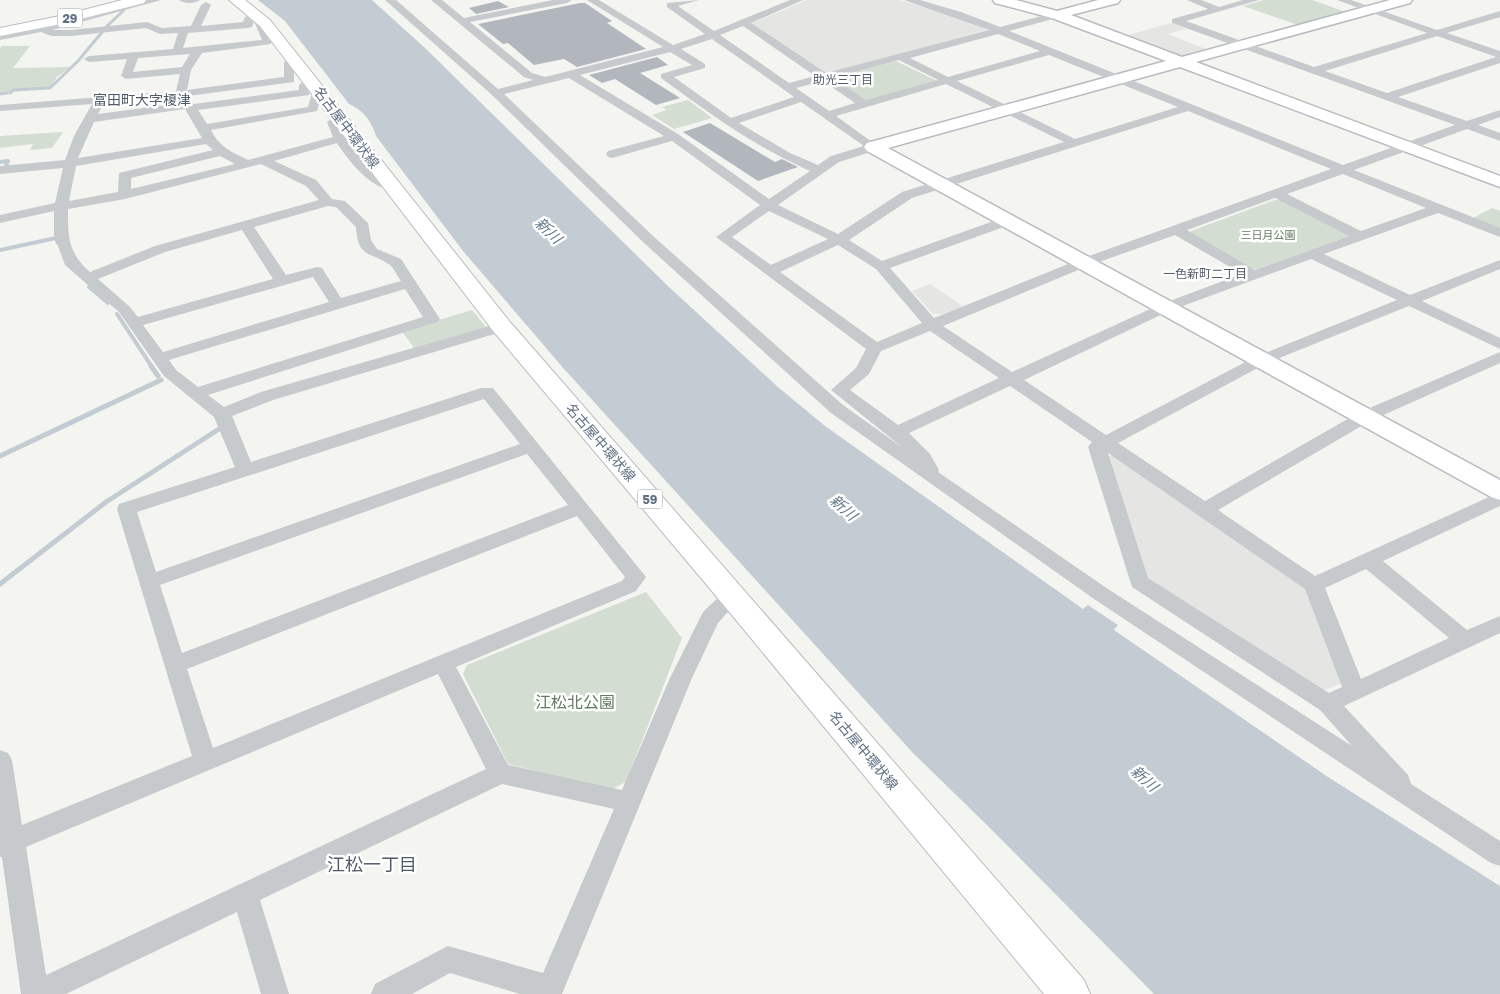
<svg xmlns="http://www.w3.org/2000/svg" width="1500" height="994" font-family="'Golos Text','Noto Sans JP',sans-serif">
	<style>
		.built { fill: #e5e6e4 }
		.green { fill: #d4ddd1 }
		.water { fill: #c3ccd2 }
		.lines { fill: none; stroke-linecap: round; stroke-linejoin: round }
		.stream-far2 { stroke: #c3ccd2; stroke-width: 3 }
		.stream-far1 { stroke: #c3ccd2; stroke-width: 4 }
		.stream { stroke: #c3ccd2; stroke-width: 5 }
		.building { fill: #b1b7bd }
		.secondary-casing { stroke: #b8bcc1; stroke-width: 3 }
		.primary-casing { stroke: #b9bcc0; stroke-width: 2 }
		.street { fill: #c7cacd; fill-rule: evenodd }
		.secondary { fill: #fff; fill-rule: evenodd }
		.primary { fill: #fff; fill-rule: evenodd }
		.labels { text-anchor: middle; dominant-baseline: central; stroke-width: 5; stroke-linejoin: round; paint-order: stroke }
		.far-park-label { font-size: 11px; fill: #637b61; stroke: #fff }
		.shield { fill: #fff; stroke: #909ca9; stroke-width: 1 }
		.shield-label { font-size: 12px; font-weight: bold; fill: #617184 }
		.far-neighbourhood-label { font-size: 12px; fill: #505b69; stroke: #fff }
		.far-quarter-label { font-size: 14px; fill: #505b69; stroke: #fff }
		.street-label { font-size: 14px; fill: #617184; stroke: #fff }
		.water-label { font-size: 15px; font-style: italic; fill: #617a89; stroke: #fff }
		.near-park-label { font-size: 16px; fill: #637b61; stroke: #fff }
		.near-neighbourhood-label { font-size: 18px; fill: #505b69; stroke: #fff }
	</style>
	<rect width="100%" height="100%" fill="#f4f5f0"/>
	<g class="built">
		<polygon points="807,0 899,0 954,15 987,30 827,74 750,24"/>
		<polygon points="1171,23 1186,29 1168,34 1208,50 1188,55 1180,55 1128,35"/>
		<polygon points="930,284 963,306 943,314 933,314 912,291"/>
		<polygon points="1114,455 1308,588 1347,681 1318,693 1145,580 1108,456"/>
	</g>
	<g class="green">
		<polygon points="1264,0 1312,0 1346,12 1298,25 1243,6"/>
		<polygon points="2,46 30,46 13,68 70,67 57,77 50,88 0,93 0,48"/>
		<polygon points="896,61 937,81 867,101 832,78"/>
		<polygon points="688,100 712,118 674,129 652,115 667,110 662,107"/>
		<polygon points="63,132 52,148 30,150 33,144 0,148 0,136"/>
		<polygon points="1275,200 1282,200 1348,233 1349,236 1257,269 1251,268 1192,234 1191,231"/>
		<polygon points="1492,208 1500,211 1500,230 1471,219"/>
		<polygon points="472,310 486,327 414,348 402,331"/>
		<polygon points="646,592 682,638 626,782 609,790 508,764 463,674 467,665"/>
	</g>
	<path class="water" d="M258,0h114l53,48 245,240 108,99 47,39 258,183 5,-4 30,20 -4,5 214,147 172,109v108h-346l-165,-167 -76,-74 -348,-383 -102,-119 -87,-115c-4,-14 -13,-26 -27,-32l-64,-83z"/>
	<g class="lines">
		<g class="stream-far2">
			<polyline points="104,29 124,10"/>
			<polyline points="78,61 103,31"/>
			<polyline points="10,93 13,90 50,88 77,62"/>
			<polyline points="0,94 7,93"/>
		</g>
		<g class="stream-far1">
			<polyline points="0,162 8,161 5,168"/>
			<polyline points="0,250 56,238 58,243"/>
			<polyline points="89,287 108,303"/>
			<polyline points="117,314 152,367"/>
		</g>
		<g class="stream">
			<polyline points="151,366 158,376"/>
			<polyline points="0,456 161,380"/>
			<polyline points="0,584 106,502 219,429"/>
		</g>
	</g>
	<g class="building">
		<polygon points="498,1 509,7 476,14 469,8"/>
		<polygon points="580,3 585,3 612,21 607,23 646,49 577,67 564,59 534,65 508,43 503,44 478,24"/>
		<polygon points="657,57 668,65 640,73 680,98 656,105 615,79 602,83 589,75"/>
		<polygon points="710,123 775,162 782,159 798,167 758,181 683,132"/>
	</g>
	<g class="lines">
		<defs>
			<polygon id="secondary" points="993,0 1016,0 1057,11 1098,0 1120,0 1118,3 1071,15 1182,57 1390,0 1412,0 1410,3 1196,62 1500,176 1500,187 1180,67 888,148 1500,480 1500,500 1491,497 867,151 864,147 867,143 1166,61 1052,18 995,3"/>
			<g id="primary">
				<polygon points="122,0 146,0 144,3 61,24 0,36 0,28 60,16"/>
				<polygon points="229,0 245,0 270,20 510,322 1084,980 1090,994 1044,994 722,603 494,332 260,26"/>
			</g>
		</defs>
		<use href="#secondary" class="secondary-casing"/>
		<use href="#primary" class="primary-casing"/>
		<g class="street">
			<path d="M145,0h16l-109,30h19l76,-8 15,6 29,-2 10,-21 5,-3 5,3 -10,21 42,-4 2,-5 16,-4 10,22v9l-69,9 -11,17 -4,20 97,-13v-15l11,-6 5,3 -6,4v19l-106,14 6,8 105,-14v-5l8,-7h8l2,2 -6,6 -2,9 -111,15 9,14 101,-17 4,-14 12,-2 2,2 -5,4 -4,14 -106,19c7,16 22,23 37,30l85,-23 -6,-15 9,-6h8l2,2 -7,5c11,27 30,50 58,60l1,3 -1,3c-23,5 -49,-29 -60,-46l-63,18 42,19 16,19 13,2 23,22 3,17 6,9 24,10 39,60 -3,3 -229,73 16,12 37,-15 235,-68h12l2,3 -2,3 -235,70 -41,16 19,46 230,-74h12l153,189 -10,14 -180,76 52,98 114,25 48,-112 33,-66 23,-22 7,-3 7,3 3,5 -25,28 -26,55 -130,316h-42l-70,-21 -38,21h-41l4,-10 73,-38 95,27 71,-164 -112,-25 -242,116 29,94h-28l-24,-82 -171,82h-45l-19,-137h-2v-107l8,3 4,7 10,65 170,-69 -75,-247 2,-5 116,-37 -21,-50 -50,-41 -45,-64 -54,-47 -11,-30v-24l-54,12v-8l55,-12 8,-35 -63,6v-8l65,-6 9,-24 18,-32 -92,7v-6l176,-14 4,-17 -54,5 -5,-3 6,-17 -38,3 -5,-3 5,-3 84,-7 5,-16 -18,1 -14,-6 -75,8h-20l-10,-4 -41,8v-6l69,-14zM254,21l8,19 -79,8 5,-15 60,-5 4,-1zM190,54l-8,13 -49,5 5,-14zM178,98l3,5 -83,11 6,-11zM185,109l17,29 -124,20 16,-36zM206,144l7,6 -94,23 -1,19 -49,9 7,-35zM220,156l15,8 -104,25v-11zM261,164l45,22 13,14 -164,46 -65,26c-22,-19 -22,-35 -22,-63l57,-10zM328,206l8,1 20,20c2,32 14,24 34,38 4,3 7,11 11,16l-60,17 -19,-30 -5,-1 -31,8 -32,-48zM242,230l31,49 -135,38 -9,-11 -31,-27 67,-27zM313,277l16,25 -166,50 -20,-27zM405,289l18,28 -225,70 -22,-17 -7,-10zM484,399l36,45 -364,128 -19,-60zM527,454l41,51 -386,148 -22,-68zM577,516l48,61 -3,4 -409,167 -26,-79zM438,674l48,95 -440,206 -20,-128z"/>
			<path d="M179,0h21c-5,4 -16,4 -21,0z"/>
			<path d="M385,0h11l102,89 35,-9 -9,-3 -93,-77h11l22,18 89,-18h19l-5,3 -97,19 62,51 13,4 118,-30 -76,-47h12l74,45 32,-11 -38,-27v-4l32,-3 -21,6 36,25 76,-31h13l-52,23 75,50 163,-43 -85,-30h16l41,12 39,15 57,-15 3,1v4l-51,14 334,134 112,-40 -283,-102v-4l36,-10 -21,-9h14l18,7 24,-7h16l-73,21 128,46 113,-34 -90,-33h14l86,30 63,-19v6l-53,16 53,18v12l-102,34 69,24 33,-11v7l-22,8 22,8v8l-33,-12 -113,41 146,58v9l-62,-24 -114,41 86,41 90,-35v9l-78,32 78,37v11l-91,-43 -142,57 -149,80 87,58 153,-88 142,-61v11l-130,58 -152,89 97,66 185,-84v14l-117,55 84,69 33,-14v17l-156,73 64,69 3,9 89,57v25l-9,-3 -397,-264 -263,-186 -188,-171 -151,-147zM743,26l72,50 -26,7 -69,-48zM998,34l42,17 -92,26 -38,-19zM1437,36l59,21 -109,36 -62,-22zM712,39l71,50 11,8 -63,21 -57,-41 31,-9v-4l-24,-15zM670,52l22,13 -31,9v4c48,35 94,69 149,93l-41,28 -91,-65 -98,-59zM1049,55l129,52 -103,32 -118,-58zM899,60l39,20 -72,20 -33,-22zM569,78l95,58 -56,15 -2,3 2,3 4,1 60,-17 88,64 -44,32 150,112 -10,19 -25,22 72,58 -60,-43 -190,-169 -149,-142zM823,81l32,22 -26,8 -33,-23zM946,84l118,58 -162,50 -64,42 -60,-29 61,-43 38,-12 2,-3 -43,-31zM801,102l63,44 -33,10 -13,9 -28,-12 -51,-30zM1188,111l143,58 -253,91 -144,58 -44,-50 122,-44 2,-3 -2,-3h-10l-120,43 -33,-21 63,-42zM1343,174l83,34 -65,23 -74,-37zM1275,198l74,38 -94,34 -68,-40zM769,211l59,28 -57,26 -39,-28zM1175,235l67,39 -83,31 -147,67 -69,-46 145,-60zM838,245l38,24 46,54 -45,19 -97,-70zM1311,259l86,41 -142,57 -149,78 -82,-55 145,-69zM930,331l69,47 -101,47 -48,-35 19,-16 12,-23zM1010,386l82,56 -4,5 44,140 188,123 32,36 -244,-157 -170,-117 1,-2 -9,-16 -21,-21zM1108,453l197,136 37,98 -13,6 -181,-115zM1366,569l83,69 -88,41 -36,-91z"/>
		</g>
		<use href="#secondary" class="secondary"/>
		<use href="#primary" class="primary"/>
	</g>
	<g class="labels">
		<g class="far-park-label">
			<text x="1268" y="234">三日月公園</text>
		</g>
		<g class="shield">
			<rect x="57.5" y="8.5" width="25" height="19" rx="4"/>
			<rect x="637.5" y="489.5" width="25" height="19" rx="4"/>
		</g>
		<g class="shield-label">
			<text x="70" y="18">29</text>
			<text x="650" y="499">59</text>
		</g>
		<g class="far-neighbourhood-label">
			<text x="843" y="79">助光三丁目</text>
			<text x="1205" y="273">一色新町二丁目</text>
		</g>
		<g class="far-quarter-label">
			<text x="142" y="99">富田町大字榎津</text>
		</g>
		<g class="street-label">
			<text transform="translate(347 127) rotate(53)">名古屋中環状線</text>
			<text transform="translate(601 442) rotate(49)">名古屋中環状線</text>
			<text transform="translate(864 750) rotate(50)">名古屋中環状線</text>
		</g>
		<g class="water-label">
			<text transform="translate(549 230) rotate(44)">新川</text>
			<text transform="translate(844 507) rotate(42)">新川</text>
			<text transform="translate(1145 778) rotate(42)">新川</text>
		</g>
		<g class="near-park-label">
			<text x="575" y="702">江松北公園</text>
		</g>
		<g class="near-neighbourhood-label">
			<text x="372" y="864">江松一丁目</text>
		</g>
	</g>
</svg>
